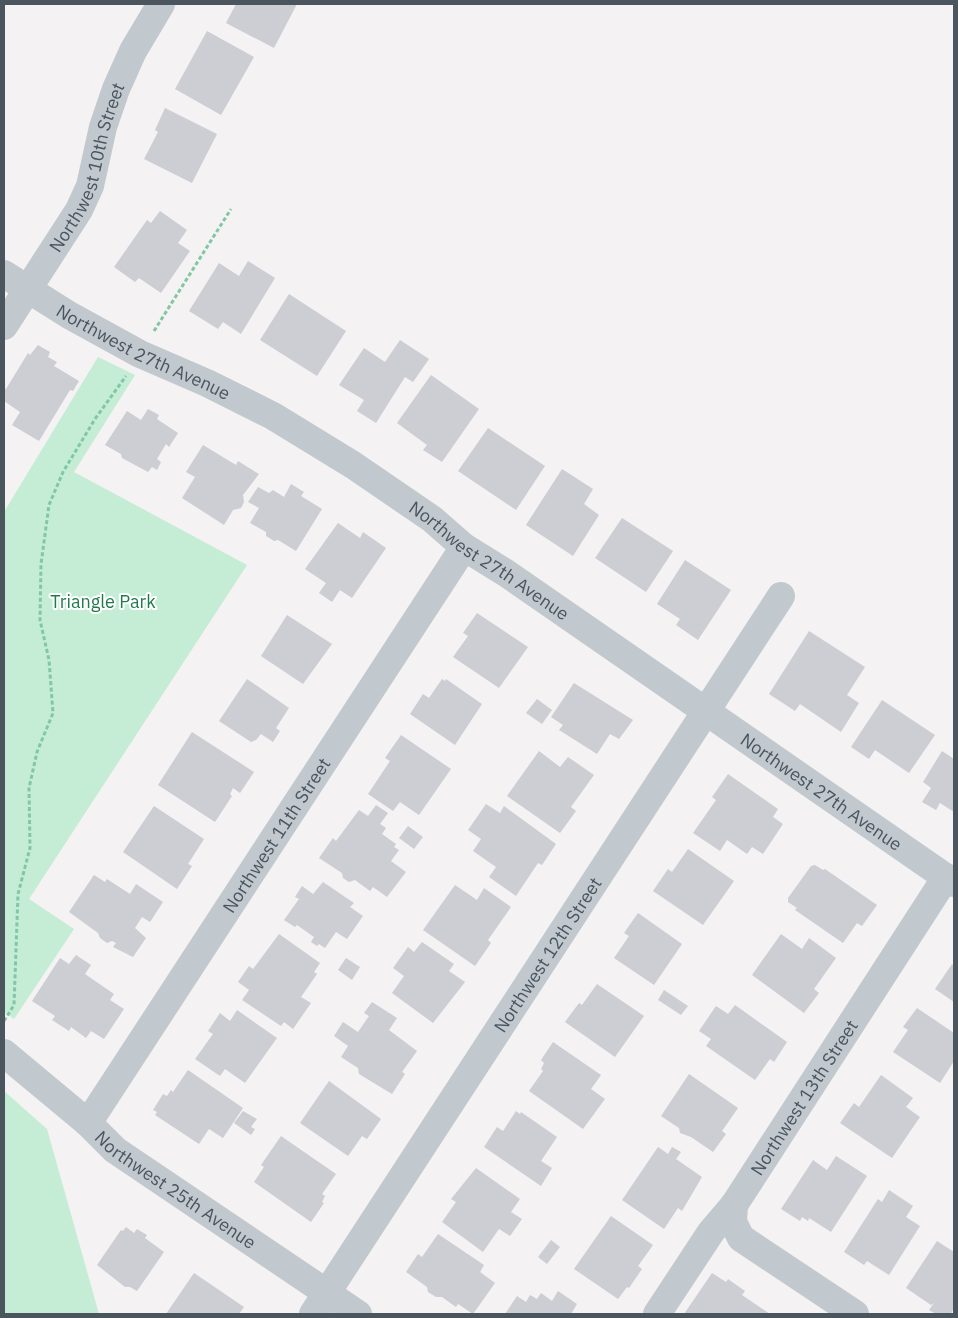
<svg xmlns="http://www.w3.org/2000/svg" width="958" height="1318" font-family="'IBM Plex Sans',sans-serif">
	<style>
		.green { fill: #c5ecd4 }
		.building { fill: #ccced3 }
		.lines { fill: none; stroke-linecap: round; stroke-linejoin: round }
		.path { stroke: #80c8a5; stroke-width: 3; stroke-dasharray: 4 2.5; stroke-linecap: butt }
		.minor { stroke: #c1c9cf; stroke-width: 28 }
		.labels { text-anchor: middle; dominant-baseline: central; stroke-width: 4; stroke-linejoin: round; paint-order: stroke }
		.street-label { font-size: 18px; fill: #4b555e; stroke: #fff }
		.park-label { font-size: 18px; fill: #207a4e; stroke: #fff }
	</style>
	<rect width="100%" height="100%" fill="#f4f2f2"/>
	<g class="green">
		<polygon points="98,357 135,375 74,472 247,565 29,899 74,929 14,1019 4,1012 4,512"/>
		<polygon points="4,1091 47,1129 99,1314 4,1314"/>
	</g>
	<g class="building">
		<polygon points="236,4 297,4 274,48 226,23"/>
		<polygon points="207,31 254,57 221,115 175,89"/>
		<polygon points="165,108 217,134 192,183 144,159 158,132 155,130"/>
		<polygon points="160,211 187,230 178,243 190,251 161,293 139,278 135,282 114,267 147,220 151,223"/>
		<polygon points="248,261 275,278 241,334 223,322 218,329 189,311 219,263 239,276"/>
		<polygon points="289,294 346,331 317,376 260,340"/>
		<polygon points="400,340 429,359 413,382 405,377 376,423 357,411 364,400 339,385 364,348 385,362"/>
		<polygon points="38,345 50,352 48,357 57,362 54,366 79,381 73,391 70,390 39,441 12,425 20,412 4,401 4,388 6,389 28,353 30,355"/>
		<polygon points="431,375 479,409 442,462 423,450 427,445 397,423"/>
		<polygon points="148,409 159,415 157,419 178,433 169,447 166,444 157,459 161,462 157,470 152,467 148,472 122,458 121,454 105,445 127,411 141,420"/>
		<polygon points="488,428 545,466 516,510 458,471"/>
		<polygon points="203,445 236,465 238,461 259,474 243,495 244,502 241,508 233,510 224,525 182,498 195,477 186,472"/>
		<polygon points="562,469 593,489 584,504 599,515 573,556 526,525"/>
		<polygon points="291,484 304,492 301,496 322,509 296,551 278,540 274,541 266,536 266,532 250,523 259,508 248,502 258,487 269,493 273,490 284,497"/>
		<polygon points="622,518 673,551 646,592 595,558"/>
		<polygon points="338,523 360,538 363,532 386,548 352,598 340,590 332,602 319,593 326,583 305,569"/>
		<polygon points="685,560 731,590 698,640 676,625 680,619 657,604"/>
		<polygon points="477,613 528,647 499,688 453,657 468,636 463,633"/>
		<polygon points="287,615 332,644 303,684 261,656"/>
		<polygon points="809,631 865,667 847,695 859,703 841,732 800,704 795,711 769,694"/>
		<polygon points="247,679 289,708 276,728 280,731 273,742 261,734 256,740 251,742 219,721"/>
		<polygon points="442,679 445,681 446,679 482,704 455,745 410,714 423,694 429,698"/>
		<polygon points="574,683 633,720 619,739 610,734 597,754 559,730 563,725 551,717"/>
		<polygon points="537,699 552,710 542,724 526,713"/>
		<polygon points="882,700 935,735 909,773 875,750 869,759 851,747"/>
		<polygon points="192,732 254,772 240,793 233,788 230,794 232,796 215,822 158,785"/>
		<polygon points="401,735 451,769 419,815 400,802 393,811 368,794 390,761 385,758"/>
		<polygon points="539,751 560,767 568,757 594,775 571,807 576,811 560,833 507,796"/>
		<polygon points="942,751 954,759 954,812 940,803 936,810 922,802 931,788 923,782"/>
		<polygon points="728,774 778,809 773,817 783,824 763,854 752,847 747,854 727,840 720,851 693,833 716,800 712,797"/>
		<polygon points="486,804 500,813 504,806 556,844 542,865 538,863 516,896 489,877 496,867 473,851 481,839 468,830"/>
		<polygon points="376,805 388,813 380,824 386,828 382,834 396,844 394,847 399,850 391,861 406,872 387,897 373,887 370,891 355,880 349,882 343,878 342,873 319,858 333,838 336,841 359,810 368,816"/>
		<polygon points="154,806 204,839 188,864 192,866 177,889 123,852"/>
		<polygon points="408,826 423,837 414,849 399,838"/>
		<polygon points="688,849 734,881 703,925 653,891 668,869 672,872"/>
		<polygon points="815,865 823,870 825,869 877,905 862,926 857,923 843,943 795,910 797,908 788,902 788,898 811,866"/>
		<polygon points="94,875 105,882 107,879 130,894 136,884 163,902 150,922 142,917 135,928 146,938 133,957 113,947 116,943 112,941 107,943 100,938 98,933 69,912"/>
		<polygon points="323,882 354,903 350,907 363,916 347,939 336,932 325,948 319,944 317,946 311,942 314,937 297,925 295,927 284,920 299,899 295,897 302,886 313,894"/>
		<polygon points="455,885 477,900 484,888 511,907 488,940 491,943 475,966 423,930"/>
		<polygon points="638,913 682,944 654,985 614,958 629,936 624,933"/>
		<polygon points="279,934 320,963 314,972 317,974 301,997 311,1003 293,1029 284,1022 281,1026 242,1000 249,990 238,982 249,966 253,969"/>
		<polygon points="781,934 802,949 809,938 836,958 814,989 819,993 804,1013 752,975"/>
		<polygon points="422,942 454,964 449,971 465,982 433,1023 392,993 404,976 393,968 408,947 414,952"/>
		<polygon points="76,955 91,965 85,974 114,994 110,1000 124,1009 104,1039 91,1031 86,1038 71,1027 69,1031 52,1020 55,1016 32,1001 60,958 69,964"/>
		<polygon points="346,958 360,967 352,980 338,970"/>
		<polygon points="952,964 954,967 954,1002 935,989"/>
		<polygon points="597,984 644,1016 615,1057 565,1022 579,1003 582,1005"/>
		<polygon points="664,990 688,1006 681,1015 658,1000"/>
		<polygon points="372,1002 397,1018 389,1030 417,1051 402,1072 405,1074 392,1094 359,1074 358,1068 341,1057 348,1046 334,1036 343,1022 358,1032 369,1016 364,1013"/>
		<polygon points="735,1005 787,1042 774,1062 770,1059 755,1080 706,1046 711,1039 699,1031 716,1006 728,1014"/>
		<polygon points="917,1008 954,1033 954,1061 940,1083 893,1052 908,1030 903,1027"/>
		<polygon points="237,1010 277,1038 245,1083 225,1069 220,1076 195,1059 213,1034 208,1031 220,1013 230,1021"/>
		<polygon points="553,1042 601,1075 591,1089 605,1099 583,1129 529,1091 543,1071 541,1069 544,1063 541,1060"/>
		<polygon points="188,1070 243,1108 223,1138 209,1129 199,1144 155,1115 157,1112 153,1110 163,1094 167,1096 171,1090 173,1092"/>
		<polygon points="689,1074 738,1108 722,1131 726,1134 713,1152 691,1137 680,1133 679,1128 661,1116"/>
		<polygon points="881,1075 913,1098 906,1107 920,1117 892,1158 840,1123 854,1103 859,1107"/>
		<polygon points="329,1081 381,1119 367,1139 362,1136 348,1156 300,1123"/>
		<polygon points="243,1111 257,1119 251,1127 255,1129 251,1135 234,1123"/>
		<polygon points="516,1111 520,1114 521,1112 557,1137 541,1161 552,1168 541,1186 484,1147 497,1127 503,1131"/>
		<polygon points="281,1136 336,1174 322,1194 325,1196 322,1202 324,1203 311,1222 254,1182 264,1167 261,1165"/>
		<polygon points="658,1147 668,1154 672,1147 681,1152 676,1159 702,1177 682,1211 678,1208 664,1229 622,1200"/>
		<polygon points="836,1156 867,1176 831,1232 809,1218 808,1221 802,1217 800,1221 781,1209 813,1160 827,1170"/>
		<polygon points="476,1168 520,1199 511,1212 522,1219 510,1236 499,1229 483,1252 442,1222 456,1202 451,1199"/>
		<polygon points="889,1190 913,1206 906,1217 920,1226 889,1275 867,1261 864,1265 844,1252 878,1199 882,1202"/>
		<polygon points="611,1216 653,1245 638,1266 642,1269 629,1288 627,1287 618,1299 574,1269"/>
		<polygon points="126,1227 134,1233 137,1229 147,1235 145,1238 164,1252 137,1291 130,1287 125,1287 97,1265 121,1230 123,1231"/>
		<polygon points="438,1234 484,1265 480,1272 495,1283 473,1314 458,1304 456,1307 442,1297 436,1297 428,1292 427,1287 406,1272 418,1254 422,1257"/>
		<polygon points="551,1240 560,1247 547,1264 538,1257"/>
		<polygon points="937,1241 954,1252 954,1307 951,1314 936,1314 929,1310 934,1303 931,1305 906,1288"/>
		<polygon points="194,1273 244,1307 239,1314 166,1314"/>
		<polygon points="712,1273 726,1282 728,1279 745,1291 742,1295 770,1314 684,1314"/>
		<polygon points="558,1291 577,1304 571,1314 505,1314 517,1296 526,1302 530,1295 537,1299 541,1293 552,1301"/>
	</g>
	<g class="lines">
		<g class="path">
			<polyline points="154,331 231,209"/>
			<polyline points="4,1021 14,1005 18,894 30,848 29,788 37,752 53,713 49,660 40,620 41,564 49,505 63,472 95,419 126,376"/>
		</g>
		<g class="minor">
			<path id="s1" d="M4,274l65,41 71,39 67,29 66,33 80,49 79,54 32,28 42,26 448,310"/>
			<path id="s2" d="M4,326l75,-116 11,-24 13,-59 13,-38 17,-38 28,-47"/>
			<path id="s3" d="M4,1053l84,70 27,27 243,164"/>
			<path id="s4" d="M88,1123l376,-576"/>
			<polyline points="734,1205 733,1222 741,1238 855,1314"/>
			<path id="s5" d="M313,1314l468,-718"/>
			<path id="s6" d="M657,1314l54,-82 23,-27 212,-328"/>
		</g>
	</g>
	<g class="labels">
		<g class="street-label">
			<text stroke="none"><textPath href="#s2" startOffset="181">Northwest 10th Street</textPath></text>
			<text stroke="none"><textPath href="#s1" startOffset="160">Northwest 27th Avenue</textPath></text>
			<text stroke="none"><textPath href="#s1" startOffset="565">Northwest 27th Avenue</textPath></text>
			<text stroke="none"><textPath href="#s1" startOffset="970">Northwest 27th Avenue</textPath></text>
			<text stroke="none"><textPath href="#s4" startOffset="344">Northwest 11th Street</textPath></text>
			<text stroke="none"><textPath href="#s5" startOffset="429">Northwest 12th Street</textPath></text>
			<text stroke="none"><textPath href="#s6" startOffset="262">Northwest 13th Street</textPath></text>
			<text stroke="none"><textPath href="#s3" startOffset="220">Northwest 25th Avenue</textPath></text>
		</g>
		<g class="park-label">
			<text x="103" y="601">Triangle Park</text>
		</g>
	</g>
	<rect width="958" height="1318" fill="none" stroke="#4b555e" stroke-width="10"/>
</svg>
